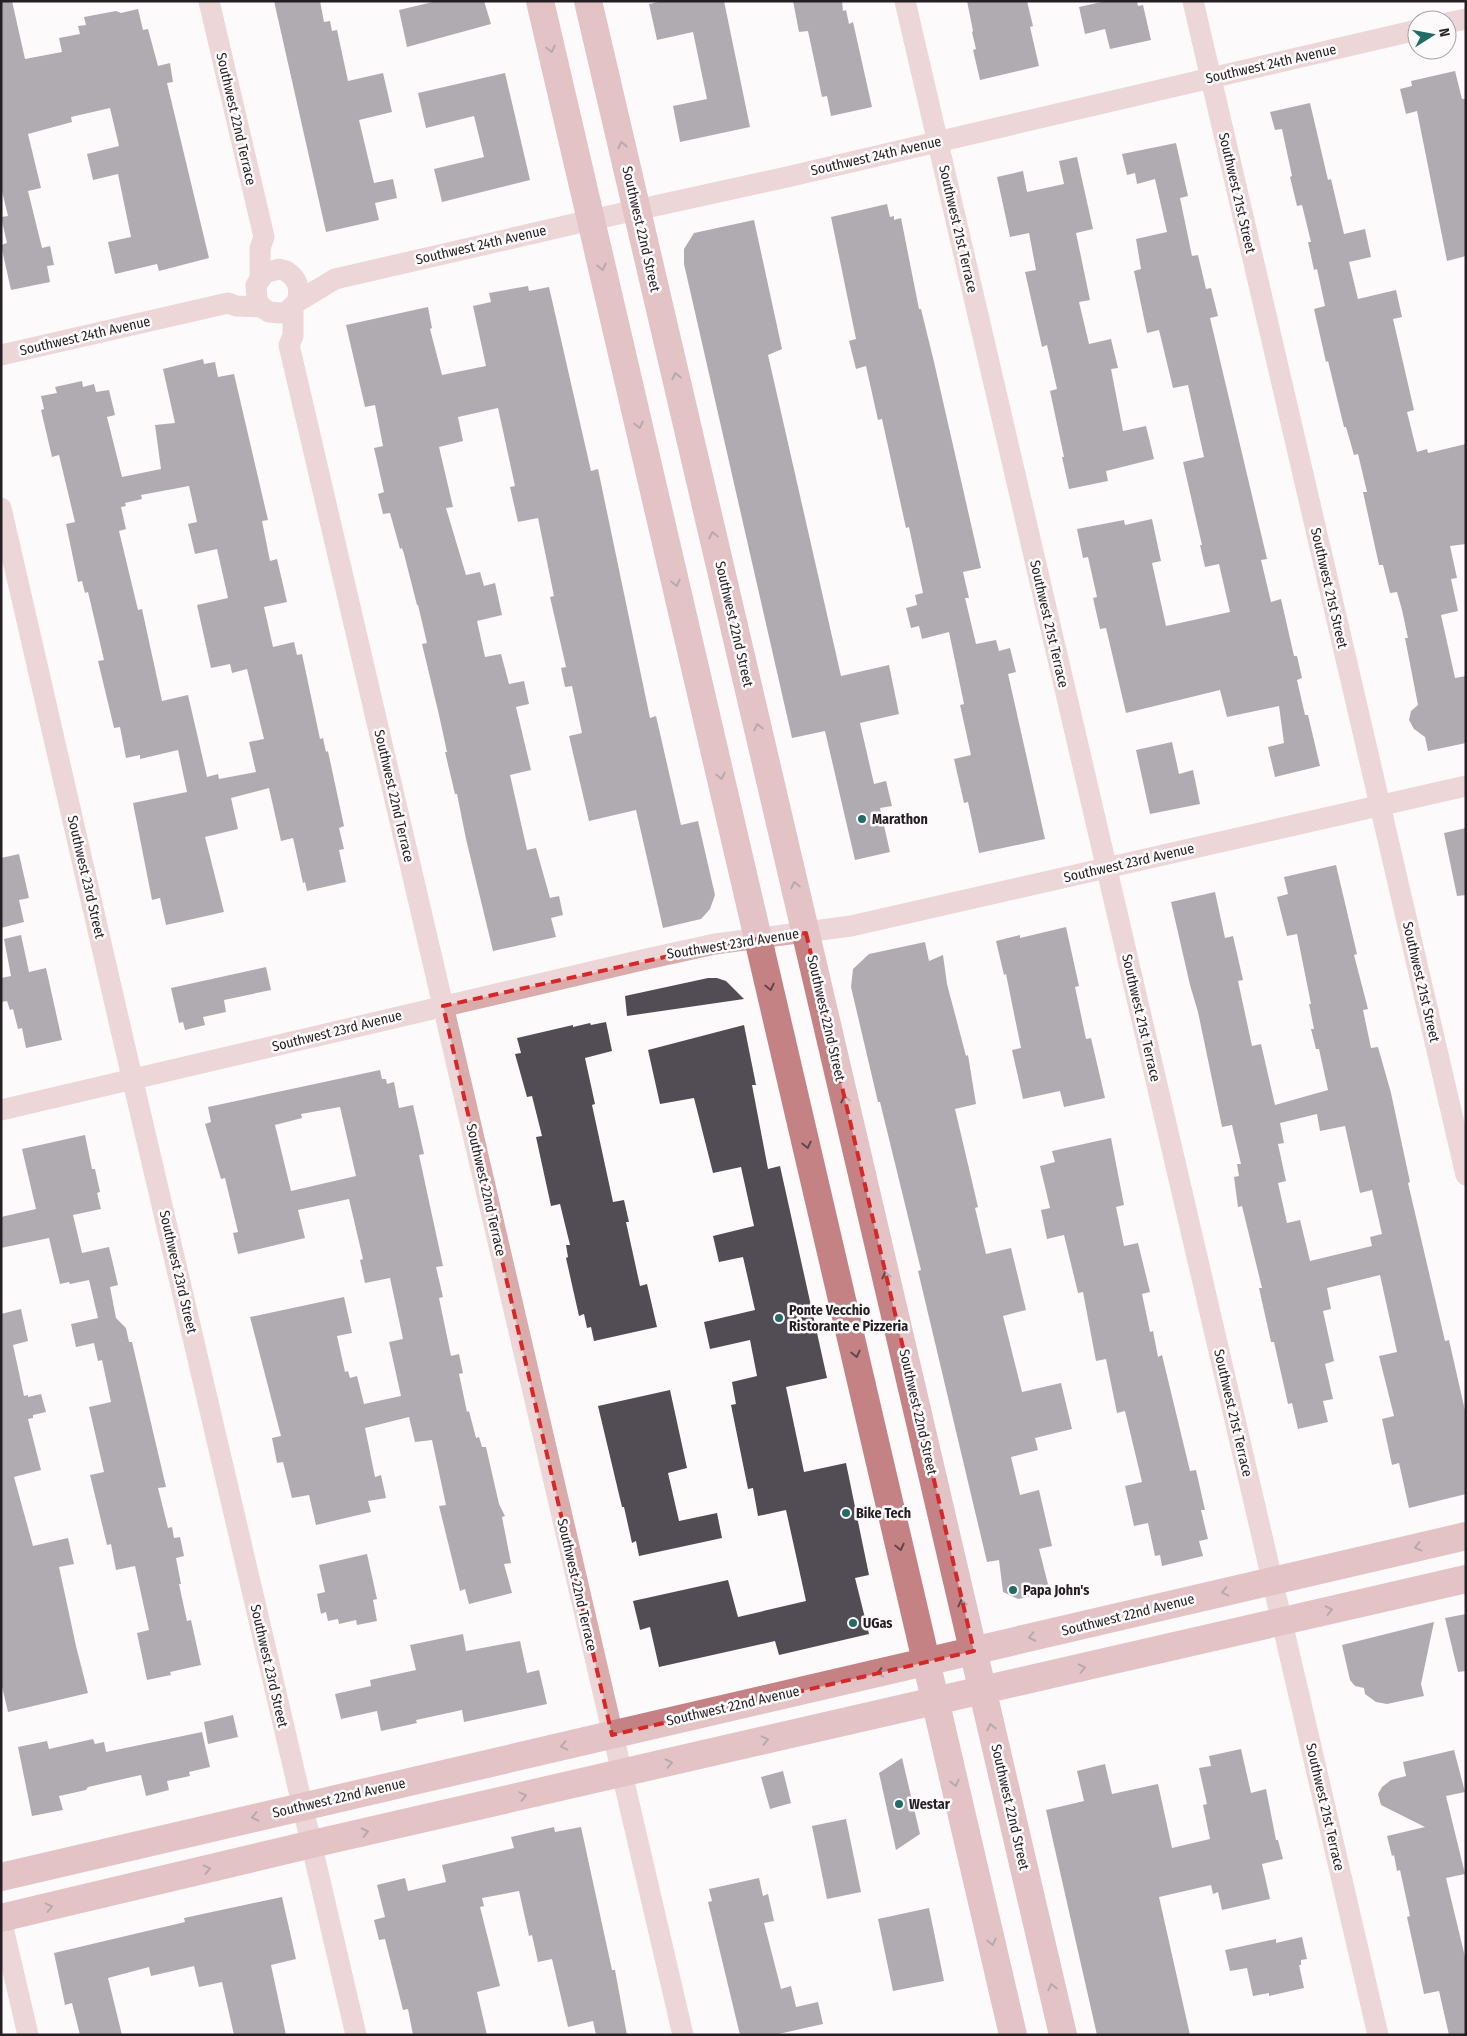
<svg xmlns="http://www.w3.org/2000/svg" width="1467" height="2036" font-family="'Fira Sans Condensed',sans-serif">
	<style>
		.building { fill: #524c55; fill-rule: evenodd }
		.lines { fill: none; stroke-linecap: round; stroke-linejoin: round }
		.street { stroke: #d9abab; stroke-width: 21 }
		.secondary { stroke: #c58285; stroke-width: 28 }
		.oneway { stroke: #64474a }
		.marked { fill: none; stroke: #d62828; stroke-width: 4; stroke-dasharray: 10 6; stroke-linejoin: round }
		.poi-dot { fill: #216c67; stroke: #fdfafc; stroke-width: 2 }
		.labels { text-anchor: middle; dominant-baseline: central; stroke-width: 5; stroke-linejoin: round; paint-order: stroke }
		.street-label { font-size: 14px; fill: #241f22; stroke: #fdfafc }
		.poi-label { font-size: 14px; font-weight: bold; fill: #241f22; stroke: #fdfafc; text-anchor: start }
	</style>
	<rect width="100%" height="100%" fill="#fdfafc"/>
	<g class="building">
		<polygon points="1,1 12,1 25,59 62,52 59,38 80,34 78,26 86,25 84,17 116,11 121,13 138,9 143,30 148,29 158,66 170,63 173,82 167,83 209,258 159,271 157,264 115,274 108,242 131,237 118,174 93,180 87,154 119,146 110,108 71,117 72,122 28,134 41,188 28,191 42,248 50,246 54,265 47,266 50,282 11,290 1,245 7,243 1,217 8,216 1,187"/>
		<polygon points="274,1 320,1 324,22 330,21 332,31 337,30 348,81 383,73 392,112 359,120 374,183 393,179 397,198 375,203 379,220 326,232"/>
		<polygon points="437,1 484,1 491,24 407,47 399,10"/>
		<polygon points="663,1 724,1 750,127 680,142 673,106 707,99 693,32 657,40 649,4"/>
		<polygon points="793,1 842,1 843,11 846,10 849,24 853,22 872,107 831,116 827,96 822,97 808,31 799,32"/>
		<polygon points="967,1 1027,1 1033,26 1030,27 1039,66 980,80 973,50 976,49 972,32 973,31"/>
		<polygon points="1106,1 1137,1 1138,6 1143,5 1151,40 1110,49 1105,29 1085,34 1079,7"/>
		<polygon points="1455,71 1462,99 1466,99 1466,256 1447,261 1417,111 1406,114 1400,89 1412,86 1411,81"/>
		<polygon points="505,73 530,180 442,202 434,169 484,157 474,116 426,128 418,93"/>
		<polygon points="1310,103 1328,180 1331,179 1344,234 1365,229 1371,257 1349,262 1358,299 1396,290 1402,317 1393,319 1414,410 1407,412 1417,452 1427,449 1428,453 1466,444 1466,544 1450,546 1457,578 1451,579 1458,611 1441,615 1455,678 1466,676 1466,743 1428,751 1425,737 1414,729 1409,720 1411,711 1418,705 1405,638 1408,638 1402,610 1397,592 1390,593 1383,565 1379,565 1363,492 1367,492 1358,454 1354,455 1346,427 1344,427 1328,361 1326,362 1314,309 1325,306 1317,269 1314,270 1308,242 1311,242 1302,205 1297,206 1290,177 1292,176 1282,129 1275,130 1270,112"/>
		<polygon points="1176,143 1188,196 1180,198 1192,256 1198,255 1206,289 1211,288 1218,316 1210,318 1267,559 1261,560 1271,602 1281,599 1294,656 1297,656 1302,678 1297,680 1305,715 1308,715 1320,766 1275,777 1268,747 1284,743 1279,706 1227,717 1220,690 1126,713 1106,628 1100,629 1093,598 1097,597 1088,557 1083,558 1077,529 1124,520 1125,525 1152,519 1161,561 1152,563 1166,626 1230,612 1219,564 1205,567 1200,545 1202,545 1183,462 1204,457 1188,385 1173,388 1159,330 1147,333 1134,271 1141,269 1136,239 1167,232 1155,179 1137,184 1135,173 1127,175 1122,154"/>
		<polygon points="1077,157 1093,229 1076,233 1090,300 1079,302 1089,344 1111,339 1118,368 1111,369 1123,431 1146,426 1154,459 1106,471 1108,481 1069,489 1062,457 1064,457 1050,391 1057,389 1047,345 1042,347 1025,272 1036,270 1029,233 1010,237 997,177 1023,171 1027,192 1064,184 1059,161"/>
		<polygon points="887,204 890,217 894,216 894,220 901,218 919,309 921,309 934,362 981,568 963,572 969,598 965,598 976,644 996,640 999,651 1010,648 1016,672 1008,674 1045,839 979,853 968,802 964,803 954,759 971,755 960,705 964,704 949,632 922,639 919,626 911,628 906,608 917,605 915,595 923,593 909,527 906,528 882,419 878,420 866,366 856,369 849,341 856,339 831,217"/>
		<polygon points="754,220 782,349 768,355 841,676 889,665 899,714 860,723 874,784 886,781 892,806 880,808 890,852 855,860 825,731 792,738 684,264 684,249 694,233"/>
		<polygon points="528,286 529,291 549,287 591,471 598,469 650,718 656,716 681,825 698,821 715,895 710,909 701,919 663,928 636,810 589,821 569,736 582,733 572,686 565,687 561,668 566,667 550,597 554,596 538,518 518,522 510,487 515,486 498,408 458,417 463,441 439,447 453,507 446,508 466,575 480,572 484,586 495,583 502,615 477,621 485,657 501,654 509,684 524,681 529,704 516,707 531,770 510,775 527,850 536,848 550,898 559,896 563,915 551,918 556,937 493,951 466,839 457,794 455,794 445,752 447,752 439,715 422,644 427,643 418,605 417,605 404,554 402,548 400,549 390,513 383,514 378,494 384,492 374,448 383,446 375,405 365,407 346,325 428,307 432,328 430,329 442,375 486,366 473,306 491,302 489,293"/>
		<path d="M203,359l1,5 11,-2 3,15 16,-3 34,146 -6,1 8,40 7,-2 10,43 -23,5 9,40 21,-5 3,13 5,-1 18,85 3,-1 3,14 2,-1 16,75 -5,2 5,21 -5,1 7,32 -39,9 -2,-9 -2,1 -10,-45 -12,3 -12,-53 -38,10 7,31 -33,8 19,75 -58,13 -6,-27 -8,2 -19,-97 54,-11 -9,-42 -38,9v-4l-14,3 -6,-31 -6,1 -16,-67 6,-1 -16,-68 -3,1 -3,-12 -4,1 -12,-58 9,-2 -16,-67 -7,2 -11,-47 3,-1 -3,-13 16,-3 -2,-6 27,-6 1,6 11,-3 2,8 13,-2 6,25 -8,2 15,60 39,-8 -6,-44 20,-2 -12,-54zM189,486l8,36 -9,2 7,30 22,-5 11,49 -31,7 14,63 19,-4 2,9 15,-4 17,70 -15,3 7,30 -37,7 -1,-5 -11,3 -19,-82 -26,6 -20,-92 -4,1 -19,-79 7,-2 -5,-22 5,-1 -1,-3 17,-4 -1,-4z"/>
		<polygon points="1172,742 1179,774 1193,770 1200,804 1150,814 1136,750"/>
		<polygon points="1466,828 1466,895 1457,896 1444,833"/>
		<polygon points="19,854 29,898 19,900 24,922 1,928 1,858"/>
		<path d="M1336,865l21,89 -3,1 14,54 -5,1 8,38 7,-1 13,46 19,89 -2,1 37,158 4,-1 17,75v79l-57,14 -10,-45 -7,2 -10,-46 12,-3 -15,-60 18,-4 -17,-77 -53,13 4,21 -8,2 11,50 -9,3 8,35 -10,2 5,21 -30,7 -6,-26 -4,1 -14,-62h-3l-12,-54h3l-20,-82 -4,1 -4,-30 5,-1 -2,-12h4l-9,-39 -10,2 -24,-115 -8,-27 -19,-83 44,-10 10,46 8,-2 10,44 -5,1 14,65 9,-2 14,61 53,-15 -9,-41h-3l-5,-20h3l-5,-25h2l-14,-70 -10,2 -10,-39 11,-3 -4,-17zM1317,1114l3,17 25,-5 15,67 12,-3 10,44 -12,3 2,9 -62,15 -10,-41 -13,3 -9,-40 8,-2 -8,-37 6,-1 -4,-20z"/>
		<polygon points="1066,927 1079,986 1075,987 1086,1039 1091,1038 1105,1098 1064,1107 1060,1091 1023,1099 1012,1050 1021,1048 1006,974 1004,975 996,941 1020,935 1020,938"/>
		<polygon points="21,935 29,972 46,968 62,1040 26,1048 22,1028 18,1029 13,1009 10,1010 7,1001 1,1002 1,978 11,976 4,939"/>
		<polygon points="925,942 929,961 943,955 947,984 966,1056 968,1055 976,1104 955,1109 978,1207 975,1208 986,1254 1011,1248 1026,1310 1003,1316 1022,1392 1061,1383 1072,1429 1035,1438 1038,1450 1011,1457 1020,1495 1039,1490 1052,1546 1039,1549 1050,1592 1018,1599 1003,1592 999,1560 987,1562 918,1271 921,1270 880,1102 878,1102 851,987 853,969 869,954"/>
		<polygon points="266,967 271,990 224,1000 226,1012 203,1017 205,1025 185,1030 183,1022 179,1023 171,988"/>
		<polygon points="708,978 717,978 726,981 744,999 627,1016 625,996"/>
		<polygon points="606,1022 612,1051 585,1058 595,1104 592,1105 613,1202 624,1200 629,1222 626,1222 640,1286 647,1284 657,1327 594,1341 591,1327 587,1328 584,1314 579,1316 566,1258 568,1257 566,1245 570,1245 560,1204 551,1206 536,1137 542,1136 532,1096 527,1097 515,1054 521,1053 517,1038 573,1025 573,1027 590,1023 591,1025"/>
		<polygon points="744,1025 756,1085 752,1085 768,1169 780,1166 827,1378 786,1387 804,1472 846,1463 869,1575 855,1578 869,1634 779,1655 775,1641 659,1667 650,1627 640,1630 633,1601 728,1580 738,1617 806,1601 786,1510 758,1516 753,1488 748,1489 731,1405 736,1404 732,1382 757,1376 750,1340 710,1349 704,1322 755,1310 743,1257 719,1262 713,1236 754,1226 741,1167 713,1173 694,1098 660,1104 648,1050"/>
		<path d="M380,1070l2,9h4l1,5 7,-2 5,26 14,-3 11,49 -5,1 24,111 -7,1 7,30 -4,1 12,58 8,-2 4,19 -4,1 8,38 2,-1 7,27 3,-1 3,10h4l13,57 6,12 -3,1 9,46 -7,1 8,29 -43,11 -4,-15 -5,2 -21,-85 7,-1 -14,-65 -17,2 -6,-25 -44,11 10,49 6,-2 5,23 -18,3 3,11 -55,13 -7,-30 -17,3 -9,-36 -6,1 -5,-25 9,-2 -31,-119 94,-20 8,36 -15,3 8,36 3,-1 2,7 7,-2 7,28 37,-8 -12,-54 14,-3 -13,-61 -25,5 -5,-23 3,-1 -14,-60 -51,11 7,28 -67,16 -5,-21 5,-1 -13,-54 -4,1 -16,-55 6,-2 -3,-15zM340,1107l16,69 -65,15 -16,-66 27,-7 -1,-4z"/>
		<polygon points="85,1135 92,1169 95,1169 100,1192 97,1193 101,1209 73,1215 82,1253 109,1247 118,1285 110,1287 116,1318 126,1328 129,1342 132,1342 166,1487 158,1488 168,1528 172,1527 174,1538 180,1537 184,1556 176,1558 181,1584 179,1584 187,1621 191,1620 201,1665 170,1672 171,1675 147,1680 137,1633 149,1630 135,1566 116,1570 111,1544 107,1545 90,1475 104,1472 89,1407 111,1402 102,1360 98,1361 94,1343 76,1347 71,1324 98,1318 89,1280 70,1284 69,1282 60,1284 49,1238 1,1248 1,1217 36,1209 22,1149"/>
		<polygon points="1111,1138 1124,1205 1116,1207 1124,1246 1138,1243 1150,1292 1142,1294 1150,1332 1153,1331 1158,1357 1162,1355 1190,1471 1196,1470 1205,1510 1201,1510 1208,1539 1199,1541 1203,1556 1162,1566 1160,1555 1155,1556 1148,1523 1134,1526 1125,1486 1142,1482 1125,1411 1117,1413 1106,1359 1096,1361 1083,1292 1078,1293 1064,1235 1047,1239 1041,1210 1050,1208 1040,1166 1055,1162 1052,1151"/>
		<polygon points="21,1309 28,1341 13,1345 24,1396 28,1395 28,1397 41,1394 46,1412 33,1415 33,1418 28,1419 41,1470 14,1477 33,1546 68,1538 74,1564 59,1567 76,1646 88,1693 8,1712 1,1682 1,1314"/>
		<polygon points="670,1390 687,1468 668,1473 679,1521 717,1513 722,1538 639,1556 636,1541 632,1543 624,1507 622,1507 598,1406"/>
		<polygon points="367,1554 377,1599 373,1600 377,1621 357,1625 356,1620 339,1624 338,1619 328,1621 326,1612 321,1614 317,1594 325,1592 319,1565"/>
		<polygon points="1466,1614 1466,1671 1458,1672 1445,1618"/>
		<polygon points="1434,1622 1421,1684 1424,1696 1387,1704 1376,1702 1365,1694 1364,1688 1355,1686 1350,1680 1342,1645"/>
		<polygon points="463,1634 466,1651 520,1641 527,1673 539,1670 547,1704 464,1722 462,1710 416,1720 417,1723 381,1731 377,1711 341,1719 335,1694 371,1686 370,1680 416,1670 410,1645"/>
		<polygon points="233,1715 238,1737 208,1744 204,1722"/>
		<polygon points="202,1732 210,1767 189,1772 190,1776 167,1781 169,1790 146,1796 141,1775 88,1787 86,1790 59,1796 63,1810 32,1816 18,1747 47,1741 49,1749 93,1739 95,1744 104,1742 106,1752"/>
		<polygon points="1241,1749 1251,1793 1266,1789 1276,1840 1278,1840 1283,1859 1262,1864 1270,1899 1222,1910 1218,1892 1213,1894 1211,1885 1159,1897 1190,2035 1097,2035 1046,1810 1084,1801 1077,1771 1105,1764 1112,1794 1158,1784 1172,1848 1210,1839 1203,1805 1207,1804 1199,1768 1211,1766 1209,1756"/>
		<polygon points="1454,1750 1465,1792 1446,1796 1465,1874 1446,1878 1466,1961 1466,2035 1449,2035 1439,1991 1424,1994 1407,1917 1410,1916 1400,1870 1397,1871 1394,1855 1392,1856 1387,1836 1425,1827 1381,1805 1378,1794 1382,1787 1391,1780 1406,1776 1403,1762"/>
		<polygon points="902,1758 920,1834 896,1850 879,1773"/>
		<polygon points="783,1771 791,1803 770,1809 761,1777"/>
		<polygon points="846,1819 861,1892 827,1899 812,1826"/>
		<polygon points="554,1827 555,1832 581,1827 612,1970 615,1970 627,2035 596,2035 593,2021 568,2027 552,1959 538,1962 532,1935 529,1936 519,1891 482,1898 484,1906 480,1907 500,1986 477,1992 487,2035 413,2035 408,2009 403,2010 385,1939 379,1940 374,1920 385,1917 377,1885 405,1878 408,1891 446,1882 442,1865 514,1848 511,1837"/>
		<polygon points="759,1878 763,1896 768,1894 774,1921 764,1923 781,1989 791,1986 796,2007 818,2002 823,2024 774,2035 740,2035 708,1902 712,1901 709,1889"/>
		<polygon points="282,1897 296,1959 271,1965 286,2035 234,2035 222,1982 199,1987 194,1966 151,1976 149,1967 108,1978 122,2035 80,2035 72,2003 65,2005 54,1953 185,1922 184,1918"/>
		<polygon points="929,1908 944,1981 893,1991 878,1919"/>
		<polygon points="1302,1937 1307,1959 1301,1960 1301,1965 1299,1965 1304,1988 1269,1996 1269,1993 1253,1996 1247,1968 1230,1971 1225,1950 1276,1939 1276,1943"/>
	</g>
	<g class="lines">
		<g class="street">
			<polyline points="209,1 264,237 260,248 260,278"/>
			<polyline points="905,1 1378,2035"/>
			<polyline points="1193,1 1466,1175"/>
			<polyline points="1447,23 1466,19"/>
			<path d="M297,302c4,-14 1,-23 -11,-31l-7,-2 -14,4 -9,12 1,14 3,7 9,6 11,1 7,-1 10,-10 38,-23 256,-59 196,-43 630,-147"/>
			<polyline points="293,308 293,336 289,345 683,2035"/>
			<polyline points="1,355 228,303 236,306 262,307"/>
			<polyline points="1,508 121,1030 356,2035"/>
			<polyline points="1,1110 642,960 715,944 851,926 1466,786"/>
			<polyline points="1,1919 28,2035"/>
		</g>
		<g class="secondary">
			<polyline points="540,1 1013,2035"/>
			<polyline points="588,1 1063,2035"/>
			<polyline points="1,1877 1466,1536"/>
			<polyline points="1,1918 312,1844 1466,1579"/>
		</g>
	</g>
	<defs><path id="oneway-chevron" d="M-2-3.5L2.5 0L-2 3.5" fill="none" stroke-width="1.6" stroke-linecap="round" stroke-linejoin="round" transform="scale(1.25)"/></defs>
	<g class="oneway">
		<use href="#oneway-chevron" transform="translate(551 49) rotate(77)"/>
		<use href="#oneway-chevron" transform="translate(622 145) rotate(-103)"/>
		<use href="#oneway-chevron" transform="translate(602 267) rotate(77)"/>
		<use href="#oneway-chevron" transform="translate(676 376) rotate(-103)"/>
		<use href="#oneway-chevron" transform="translate(639 425) rotate(77)"/>
		<use href="#oneway-chevron" transform="translate(713 535) rotate(-103)"/>
		<use href="#oneway-chevron" transform="translate(676 583) rotate(77)"/>
		<use href="#oneway-chevron" transform="translate(758 727) rotate(-103)"/>
		<use href="#oneway-chevron" transform="translate(721 776) rotate(77)"/>
		<use href="#oneway-chevron" transform="translate(795 885) rotate(-103)"/>
		<use href="#oneway-chevron" transform="translate(770 987) rotate(77)"/>
		<use href="#oneway-chevron" transform="translate(845 1099) rotate(-103)"/>
		<use href="#oneway-chevron" transform="translate(807 1145) rotate(77)"/>
		<use href="#oneway-chevron" transform="translate(886 1275) rotate(-103)"/>
		<use href="#oneway-chevron" transform="translate(856 1354) rotate(77)"/>
		<use href="#oneway-chevron" transform="translate(900 1547) rotate(77)"/>
		<use href="#oneway-chevron" transform="translate(1418 1547) rotate(167)"/>
		<use href="#oneway-chevron" transform="translate(1225 1592) rotate(167)"/>
		<use href="#oneway-chevron" transform="translate(962 1603) rotate(-103)"/>
		<use href="#oneway-chevron" transform="translate(1329 1610) rotate(-13)"/>
		<use href="#oneway-chevron" transform="translate(1032 1637) rotate(168)"/>
		<use href="#oneway-chevron" transform="translate(1082 1668) rotate(-13)"/>
		<use href="#oneway-chevron" transform="translate(880 1673) rotate(167)"/>
		<use href="#oneway-chevron" transform="translate(991 1727) rotate(-103)"/>
		<use href="#oneway-chevron" transform="translate(765 1740) rotate(-13)"/>
		<use href="#oneway-chevron" transform="translate(564 1746) rotate(167)"/>
		<use href="#oneway-chevron" transform="translate(669 1763) rotate(-13)"/>
		<use href="#oneway-chevron" transform="translate(955 1783) rotate(77)"/>
		<use href="#oneway-chevron" transform="translate(523 1796) rotate(-13)"/>
		<use href="#oneway-chevron" transform="translate(255 1817) rotate(167)"/>
		<use href="#oneway-chevron" transform="translate(365 1832) rotate(-13)"/>
		<use href="#oneway-chevron" transform="translate(207 1869) rotate(-13)"/>
		<use href="#oneway-chevron" transform="translate(49 1907) rotate(-13)"/>
		<use href="#oneway-chevron" transform="translate(992 1942) rotate(77)"/>
		<use href="#oneway-chevron" transform="translate(1052 1987) rotate(-103)"/>
	</g>
	<path d="M0 0H1467V2036H0ZM806,933l168,718 -362,84 -169,-729 285,-63z" fill="#fdfafc" fill-opacity=".55" fill-rule="evenodd"/>
	<path class="marked" d="M806,933l168,718 -362,84 -169,-729 285,-63z"/>
	<g class="poi-dot">
		<circle cx="862" cy="819" r="5"/>
		<circle cx="779" cy="1318" r="5"/>
		<circle cx="846" cy="1513" r="5"/>
		<circle cx="1013" cy="1590" r="5"/>
		<circle cx="853" cy="1623" r="5"/>
		<circle cx="899" cy="1804" r="5"/>
	</g>
	<g class="labels">
		<g class="street-label">
			<text transform="translate(1271 64) rotate(-13)">Southwest 24th Avenue</text>
			<text transform="translate(236 119) rotate(77)">Southwest 22nd Terrace</text>
			<text transform="translate(876 156) rotate(-13)">Southwest 24th Avenue</text>
			<text transform="translate(1237 193) rotate(77)">Southwest 21st Street</text>
			<text transform="translate(641 229) rotate(77)">Southwest 22nd Street</text>
			<text transform="translate(958 229) rotate(77)">Southwest 21st Terrace</text>
			<text transform="translate(481 245) rotate(-13)">Southwest 24th Avenue</text>
			<text transform="translate(85 336) rotate(-13)">Southwest 24th Avenue</text>
			<text transform="translate(1329 588) rotate(77)">Southwest 21st Street</text>
			<text transform="translate(734 624) rotate(77)">Southwest 22nd Street</text>
			<text transform="translate(1049 624) rotate(77)">Southwest 21st Terrace</text>
			<text transform="translate(394 796) rotate(77)">Southwest 22nd Terrace</text>
			<text transform="translate(1129 863) rotate(-13)">Southwest 23rd Avenue</text>
			<text transform="translate(86 877) rotate(77)">Southwest 23rd Street</text>
			<text transform="translate(733 944) rotate(-9)">Southwest 23rd Avenue</text>
			<text transform="translate(1421 982) rotate(77)">Southwest 21st Street</text>
			<text transform="translate(826 1018) rotate(77)">Southwest 22nd Street</text>
			<text transform="translate(1141 1018) rotate(77)">Southwest 21st Terrace</text>
			<text transform="translate(337 1031) rotate(-14)">Southwest 23rd Avenue</text>
			<text transform="translate(486 1190) rotate(77)">Southwest 22nd Terrace</text>
			<text transform="translate(178 1272) rotate(77)">Southwest 23rd Street</text>
			<text transform="translate(918 1412) rotate(77)">Southwest 22nd Street</text>
			<text transform="translate(1233 1413) rotate(77)">Southwest 21st Terrace</text>
			<text transform="translate(577 1585) rotate(77)">Southwest 22nd Terrace</text>
			<text transform="translate(1128 1615) rotate(-14)">Southwest 22nd Avenue</text>
			<text transform="translate(269 1666) rotate(77)">Southwest 23rd Street</text>
			<text transform="translate(733 1706) rotate(-13)">Southwest 22nd Avenue</text>
			<text transform="translate(339 1798) rotate(-13)">Southwest 22nd Avenue</text>
			<text transform="translate(1010 1807) rotate(77)">Southwest 22nd Street</text>
			<text transform="translate(1325 1807) rotate(77)">Southwest 21st Terrace</text>
		</g>
		<g class="poi-label">
			<text x="872" y="819">Marathon</text>
			<text x="789" y="1310">Ponte Vecchio<tspan x="789" dy="16">Ristorante e Pizzeria</tspan></text>
			<text x="856" y="1513">Bike Tech</text>
			<text x="1023" y="1590">Papa John's</text>
			<text x="863" y="1623">UGas</text>
			<text x="909" y="1804">Westar</text>
		</g>
	</g>
	<rect width="1467" height="2036" fill="none" stroke="#241f22" stroke-width="5"/>
	<g transform="translate(1432 35) rotate(79)"><circle r="24" fill="#fdfafc" stroke="#a6a2a5"/>
	<path d="M0-4L9 19L0 12L-9 19Z" fill="#216c67"/>
	<text y="-8" font-size="14" font-weight="bold" text-anchor="middle" fill="#241f22">N</text>
	</g>
</svg>
